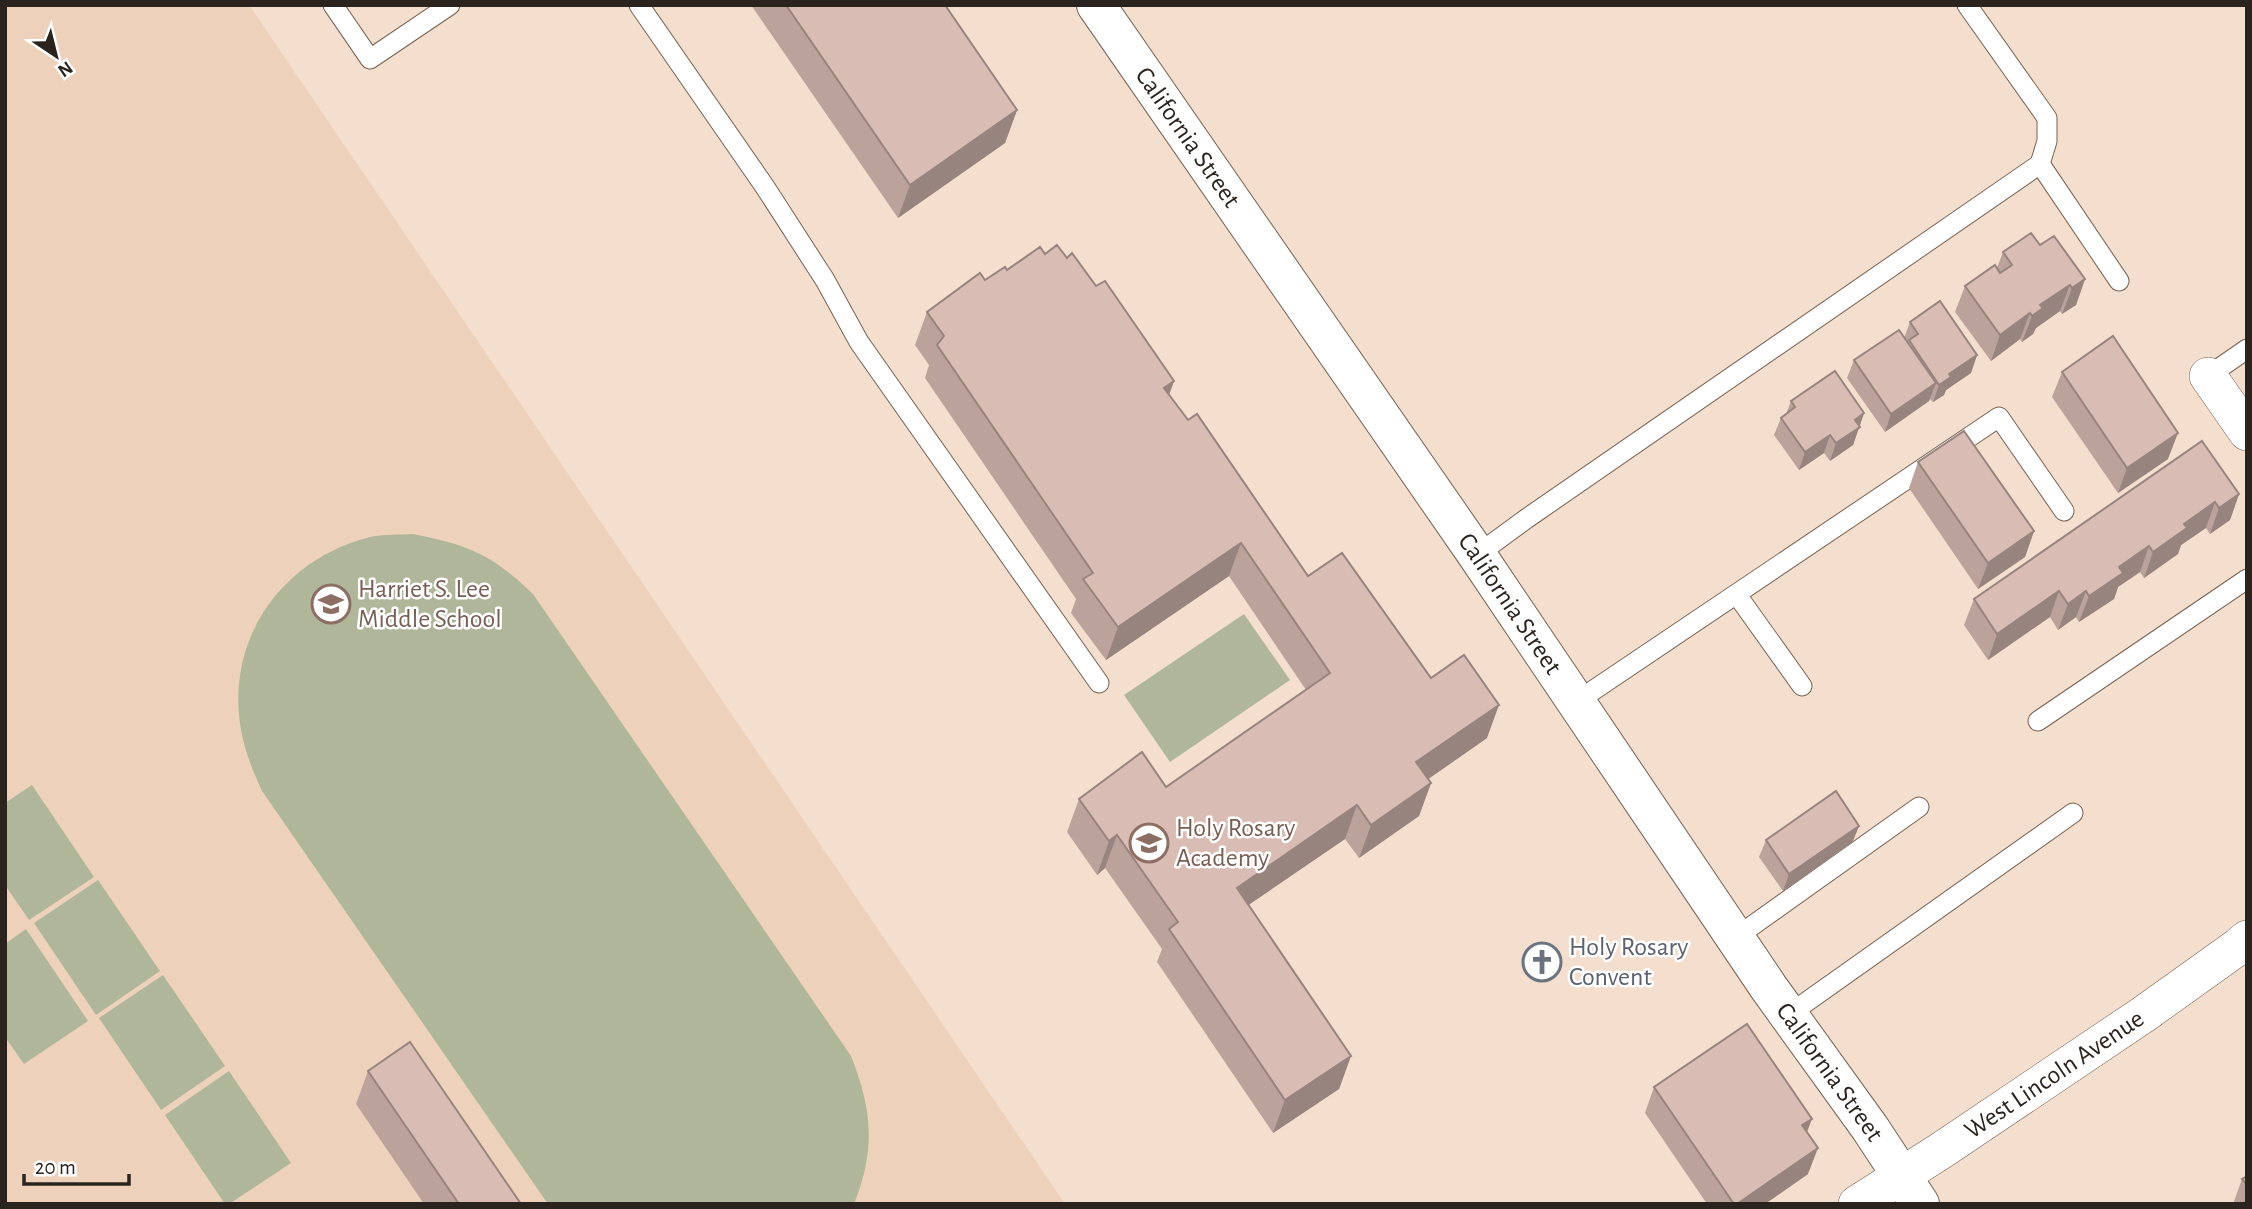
<svg xmlns="http://www.w3.org/2000/svg" width="2252" height="1209" font-family="'Alegreya Sans',sans-serif">
	<style>
		.built { fill: #eed1bb }
		.green { fill: #b0b69a }
		.lines { fill: none; stroke-linecap: round; stroke-linejoin: round }
		.lane-casing { stroke: #766253; stroke-width: 21 }
		.street-casing { stroke: #766253; stroke-width: 38 }
		.secondary-casing { stroke: #766253; stroke-width: 40 }
		.lane { stroke: #fff; stroke-width: 19 }
		.street { stroke: #fff; stroke-width: 37 }
		.secondary { stroke: #fff; stroke-width: 38 }
		.wall { fill: #bba39c }
		.shaded-wall { fill: #98847f }
		.building { fill: #d9bdb5; stroke: #98847f; stroke-width: 2 }
		.labels { text-anchor: middle; dominant-baseline: central; stroke-width: 5; stroke-linejoin: round; paint-order: stroke }
		.street-label { font-size: 26px; fill: #2b231d; stroke: #fff }
		.education-label { font-size: 26px; fill: #785e54; stroke: #fff; text-anchor: start }
		.worship-label { font-size: 26px; fill: #5b616d; stroke: #fff; text-anchor: start }
	</style>
	<rect width="100%" height="100%" fill="#f4decd"/>
	<polygon class="built" points="5,5 249,5 1065,1204 5,1204"/>
	<g class="green">
		<path d="M413,534c56,11 78,20 120,60l318,462c21,53 25,93 3,148h-306l-286,-413c-9,-20 -17,-39 -21,-61 -16,-91 41,-171 129,-193 14,-3 29,-2 43,-3z"/>
		<polygon points="1244,614 1290,680 1170,762 1124,695"/>
		<polygon points="32,785 94,877 29,920 5,885 5,803"/>
		<polygon points="98,880 160,971 96,1015 34,923"/>
		<polygon points="26,929 88,1021 24,1064 5,1037 5,944"/>
		<polygon points="163,975 225,1066 161,1110 99,1018"/>
		<polygon points="229,1071 291,1163 229,1204 225,1204 165,1115"/>
	</g>
	<g class="lines">
		<defs>
			<g id="lane">
				<polyline points="333,5 370,59 450,5"/>
				<polyline points="639,5 765,187 825,280 859,342 1099,683"/>
				<polyline points="2040,164 2119,281"/>
				<polyline points="2208,376 2247,349"/>
				<polyline points="1477,555 1526,519 2040,164 2047,141 2047,118 1967,5"/>
				<polyline points="1737,595 1802,686"/>
				<polyline points="1576,702 1999,417 2064,511"/>
				<polyline points="2038,721 2247,579"/>
				<polyline points="1735,938 1919,807"/>
				<polyline points="1788,1015 2073,813"/>
			</g>
			<g id="street">
				<polyline points="2208,376 2247,432"/>
				<path id="s1" d="M1857,1204l85,-54 202,-136 95,-68 8,-7"/>
			</g>
			<g id="secondary">
				<path id="s2" d="M1096,5l381,550 292,433 101,140 50,76"/>
			</g>
		</defs>
		<use href="#lane" class="lane-casing"/>
		<use href="#street" class="street-casing"/>
		<use href="#secondary" class="secondary-casing"/>
		<use href="#lane" class="lane"/>
		<use href="#street" class="street"/>
		<use href="#secondary" class="secondary"/>
	</g>
	<g class="wall">
		<polygon points="751,5 945,5 1017,110 1005,143 898,218"/>
		<polygon points="2040,245 2085,279 2076,305 2062,314 2060,311 2036,328 2033,334 2022,342 2020,339 1991,361 1955,312 1965,286 1997,268 2003,252"/>
		<polygon points="1045,254 1067,258 1096,286 1174,381 1169,395 1308,576 1431,678 1487,738 1428,779 1431,783 1419,816 1359,858 1345,839 1248,905 1351,1056 1339,1089 1273,1133 1157,962 1162,949 1105,868 1097,875 1067,832 1079,799 1166,787 1306,690 1229,576 1106,660 1071,613 1076,599 925,378 929,365 915,345 927,312 985,280"/>
		<polygon points="1910,322 1977,355 1971,373 1946,390 1944,395 1933,402 1930,399 1929,401 1885,432 1847,378 1854,360 1904,338"/>
		<polygon points="2062,372 2168,459 2118,493 2052,397"/>
		<polygon points="1791,401 1864,413 1853,445 1830,461 1824,453 1799,470 1774,435 1781,418 1786,414"/>
		<polygon points="2202,441 2239,494 2230,520 2210,534 2206,528 2181,545 2178,554 2144,578 2140,572 2118,587 2114,599 2079,622 2076,617 2058,630 2050,617 1988,660 1964,625 1974,599"/>
		<polygon points="1918,462 2034,531 2025,557 1978,589 1909,488"/>
		<polygon points="1859,826 1852,843 1783,891 1759,857 1766,840"/>
		<polygon points="368,1071 521,1204 424,1204 356,1104"/>
		<polygon points="1654,1087 1807,1132 1808,1174 1765,1204 1707,1204 1645,1113"/>
		<polygon points="2247,1176 2247,1204 2233,1204 2242,1179"/>
	</g>
	<g class="shaded-wall">
		<polygon points="1017,110 1005,143 898,218 910,185"/>
		<polygon points="2085,279 2076,305 2062,314 2072,288"/>
		<polygon points="2070,285 2060,311 2036,328 2033,334 2022,342 2032,316 2040,305"/>
		<polygon points="2030,313 2020,339 1991,361 2000,335"/>
		<polygon points="1977,355 1971,373 1946,390 1944,395 1933,402 1939,385 1949,374"/>
		<polygon points="1174,381 1162,414 1164,388"/>
		<polygon points="1936,383 1929,401 1885,432 1891,414"/>
		<polygon points="1864,413 1853,445 1830,461 1836,443 1855,420"/>
		<polygon points="2178,433 2168,459 2118,493 2127,468"/>
		<polygon points="1830,435 1824,453 1799,470 1805,452"/>
		<polygon points="2239,494 2230,520 2210,534 2219,508"/>
		<polygon points="2215,502 2206,528 2181,545 2178,554 2144,578 2153,552 2184,524"/>
		<polygon points="2034,531 2025,557 1978,589 1988,563"/>
		<polygon points="1241,543 1229,576 1106,660 1118,627"/>
		<polygon points="2149,546 2140,572 2118,587 2114,599 2079,622 2089,596 2119,567"/>
		<polygon points="2059,591 2050,617 1988,660 1997,634"/>
		<polygon points="2086,591 2076,617 2058,630 2068,604"/>
		<polygon points="1499,705 1487,738 1404,796 1416,762"/>
		<polygon points="1431,783 1419,816 1359,858 1371,825"/>
		<polygon points="1357,805 1345,839 1225,921 1237,888"/>
		<polygon points="1859,826 1852,843 1783,891 1789,874"/>
		<polygon points="1117,835 1105,868 1097,875 1109,841"/>
		<polygon points="1351,1056 1339,1089 1273,1133 1285,1100"/>
		<polygon points="1812,1119 1802,1145 1802,1125"/>
		<polygon points="1818,1148 1808,1174 1765,1204 1737,1204"/>
	</g>
	<g class="building">
		<polygon points="786,5 945,5 1017,110 910,185"/>
		<polygon points="2031,233 2040,245 2054,236 2085,279 2072,288 2070,285 2040,305 2043,308 2032,316 2030,313 2000,335 1965,286 1995,265 2000,273 2012,265 2003,252"/>
		<polygon points="1057,245 1067,258 1072,253 1096,286 1105,281 1174,381 1164,388 1188,420 1197,414 1308,576 1342,553 1431,678 1464,655 1499,705 1416,762 1431,783 1371,825 1357,805 1237,888 1351,1056 1285,1100 1169,929 1178,922 1117,835 1109,841 1079,799 1142,752 1166,787 1330,673 1241,543 1118,627 1083,579 1093,573 937,345 944,336 927,312 980,273 985,280 1005,267 1007,270 1040,247 1045,254"/>
		<polygon points="1940,301 1977,355 1949,374 1951,377 1939,385 1909,340 1918,334 1910,322"/>
		<polygon points="1899,330 1936,383 1891,414 1854,360"/>
		<polygon points="2113,336 2178,433 2127,468 2062,372"/>
		<polygon points="1835,371 1864,413 1855,420 1860,427 1836,443 1830,435 1805,452 1781,418 1795,407 1791,401"/>
		<polygon points="1964,431 2034,531 1988,563 1918,462"/>
		<polygon points="2202,441 2239,494 2219,508 2215,502 2184,524 2187,528 2153,552 2149,546 2119,567 2123,573 2089,596 2086,591 2068,604 2059,591 1997,634 1974,599"/>
		<polygon points="1836,791 1859,826 1789,874 1766,840"/>
		<polygon points="1747,1024 1812,1119 1802,1125 1818,1148 1737,1204 1734,1204 1654,1087"/>
		<polygon points="410,1042 521,1204 459,1204 368,1071"/>
		<polygon points="2247,1176 2247,1185 2242,1179"/>
	</g>
	<defs>
		<symbol id="school-ring" viewBox="-11 -11 22 22"><circle r="9.5" fill="#fff" stroke="#8d6e63" stroke-width="1.5"/><path d="M0-5L7-2L0 1L-7-2ZM-4 1L0 2.5L4 1V4Q0 6-4 4Z" fill="#8d6e63"/></symbol>
		<symbol id="church-ring" viewBox="-11 -11 22 22"><circle r="9.5" fill="#fff" stroke="#6b7280" stroke-width="1.5"/><path d="M-1.2-6h2.4v3.5h3.3v2.4h-3.3V6h-2.4V-.1h-3.3v-2.4h3.3Z" fill="#6b7280"/></symbol>
	</defs>
	<g fill-rule="evenodd">
		<use href="#school-ring" x="309" y="582" width="44" height="44"/>
		<use href="#school-ring" x="1127" y="821" width="44" height="44"/>
		<use href="#church-ring" x="1520" y="940" width="44" height="44"/>
	</g>
	<g class="labels">
		<g class="street-label">
			<text stroke="none"><textPath href="#s2" startOffset="161">California Street</textPath></text>
			<text stroke="none"><textPath href="#s2" startOffset="728">California Street</textPath></text>
			<text stroke="none"><textPath href="#s2" startOffset="1295">California Street</textPath></text>
			<text stroke="none"><textPath href="#s1" startOffset="236">West Lincoln Avenue</textPath></text>
		</g>
		<g class="education-label">
			<text x="358" y="589">Harriet S. Lee<tspan x="358" dy="30">Middle School</tspan></text>
			<text x="1176" y="828">Holy Rosary<tspan x="1176" dy="30">Academy</tspan></text>
		</g>
		<g class="worship-label">
			<text x="1569" y="947">Holy Rosary<tspan x="1569" dy="30">Convent</tspan></text>
		</g>
	</g>
	<rect width="2252" height="1209" fill="none" stroke="#2b231d" stroke-width="14"/>
	<g transform="translate(56 56) rotate(145)" stroke="#ffffff" stroke-width="5" paint-order="stroke">
	<path d="M0-5L12 26L0 18L-12 26Z" fill="#2b231d"/>
	<text y="-10" font-size="19" font-weight="bold" text-anchor="middle" fill="#2b231d">N</text>
	</g>
	<path d="M24 1174v10h105v-10" fill="none" stroke="#2b231d" stroke-width="3.5"/>
	<text x="35" y="1174" font-size="21" fill="#2b231d" stroke="#ffffff" stroke-width="5" paint-order="stroke">20 m</text>
</svg>
